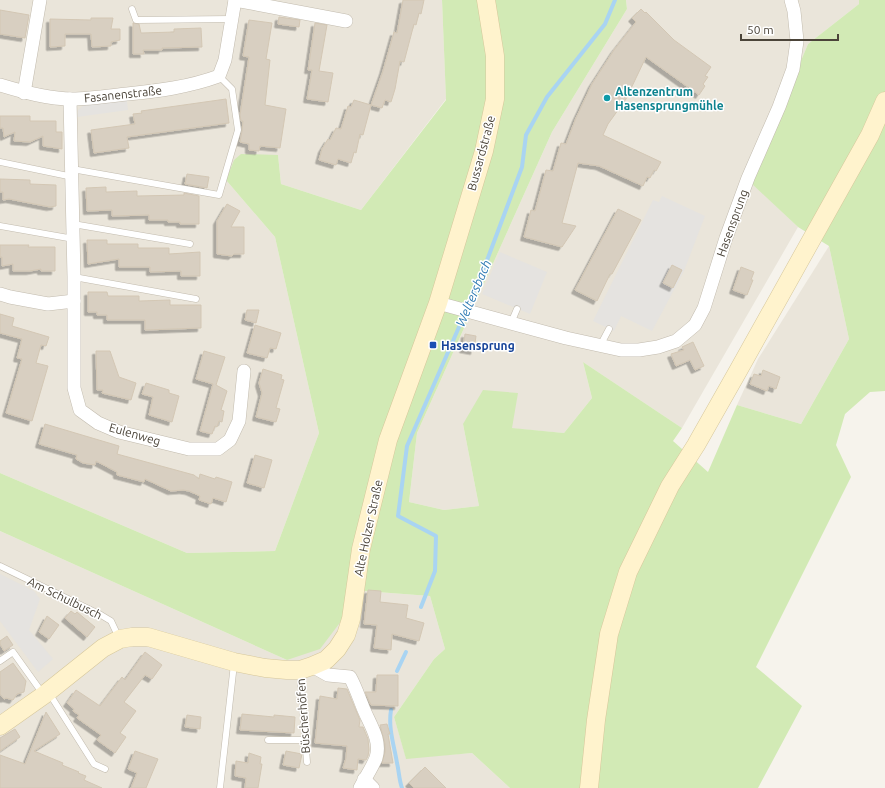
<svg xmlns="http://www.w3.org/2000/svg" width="885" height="788" font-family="Ubuntu,sans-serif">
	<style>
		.residential { fill: #eae5da }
		.green { fill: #d2eab5 }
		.parking { fill: #e5e3e0 }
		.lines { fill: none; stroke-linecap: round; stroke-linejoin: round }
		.stream { stroke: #a9d4f2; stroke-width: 4 }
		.building { fill: #d8cfc1; stroke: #d3c7b4; filter: url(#shadow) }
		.lane-casing { stroke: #c2bbae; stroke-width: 7 }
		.street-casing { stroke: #c2bbae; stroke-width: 14 }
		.secondary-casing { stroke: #d6c79b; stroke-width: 19 }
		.lane { stroke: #fff; stroke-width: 6 }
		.street { stroke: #fff; stroke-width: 13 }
		.secondary { stroke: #fff3cd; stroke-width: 18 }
		.culture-dot { fill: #0f9aa8; stroke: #fff; stroke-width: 1.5 }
		.transit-dot { fill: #1a4fb4; stroke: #fff; stroke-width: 1.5 }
		.labels { text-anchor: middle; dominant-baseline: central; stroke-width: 3; stroke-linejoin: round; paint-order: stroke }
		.culture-label { font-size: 12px; font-weight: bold; fill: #0d838f; stroke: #fff; text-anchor: start }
		.street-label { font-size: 12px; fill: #4b4439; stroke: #fff }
		.transit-label { font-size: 12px; font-weight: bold; fill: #164399; stroke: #fff; text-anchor: start }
		.water-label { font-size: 13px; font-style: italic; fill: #2e7ab2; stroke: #fff }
	</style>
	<defs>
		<filter id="shadow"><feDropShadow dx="-3.5" dy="3.5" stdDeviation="0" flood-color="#0004"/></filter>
	</defs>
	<rect width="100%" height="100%" fill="#f6f3ec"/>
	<g class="residential">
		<polygon points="0,0 442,0 446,99 361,210 281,184 278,155 226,180 275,237 319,433 275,551 187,553 0,473"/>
		<polygon points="626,0 859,0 859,4 808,44 751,182 798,227 682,428 583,362 592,398 564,433 463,424 479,506 444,510 409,502 417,433 552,132 627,9"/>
		<polygon points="829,246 849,339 801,424 737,405 758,359"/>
		<polygon points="0,531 287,660 364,591 430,596 445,649 434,659 394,717 406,758 472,753 510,788 0,788"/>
	</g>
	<polygon class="green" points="442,0 626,0 627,9 552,132 417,433 409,502 444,510 479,506 463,424 483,390 518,393 512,428 564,433 592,398 583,362 682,428 673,441 708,472 737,405 801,424 849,339 829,246 798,227 750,182 808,44 859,4 859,0 885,0 885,391 870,392 845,414 836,445 851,477 756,667 802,706 758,788 510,788 472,753 406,759 394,717 434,659 445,649 430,596 364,591 320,649 287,660 0,531 0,473 187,553 275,551 319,433 275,237 226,180 234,160 241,154 278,155 281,184 361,210 446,100"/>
	<g class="parking">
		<polygon points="127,101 128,110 77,117 78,110 84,105"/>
		<polygon points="662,196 705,216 684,271 652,331 621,316 614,331 593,321 653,200 659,202"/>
		<polygon points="500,252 547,272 530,314 482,294"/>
		<polygon points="0,574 34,591 40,599 29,630 53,659 38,672 0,621"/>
	</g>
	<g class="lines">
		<g class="stream">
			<polyline points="421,607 435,571 436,536 398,516 407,446 480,279 522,167 526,135 547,97 605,24 615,0"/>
			<polyline points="397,671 406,652"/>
			<path d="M391,710c-3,18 3,35 6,53 2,8 2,17 5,25"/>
		</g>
	</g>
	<g class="building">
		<polygon points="403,0 424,0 421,14 419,13 416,25 414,24 404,62 400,61 395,89 391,102 385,100 382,108 371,105 363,135 360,134 356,153 354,152 351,163 338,159 336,165 319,160 322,149 328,139 330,140 336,128 341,129 348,106 351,107 354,100 371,105 383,71 394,32 397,33"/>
		<polygon points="641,9 645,13 646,12 674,40 711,67 705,76 708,77 703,84 705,86 699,95 646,57 626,99 608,124 603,135 661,162 656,171 654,170 650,178 647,177 643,186 599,166 578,163 562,223 576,226 562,247 524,237 531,210 535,211 546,170 553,171 561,143 566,144 576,118 592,84 614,50 636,22 632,18"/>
		<polygon points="0,10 29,15 25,38 0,34"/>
		<polygon points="279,17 300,20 299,27 278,24"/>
		<polygon points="91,18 113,18 111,29 120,29 120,40 111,42 111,46 92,47 91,34 65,34 65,46 50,47 50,19 91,20"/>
		<polygon points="249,20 272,23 266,59 270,60 265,105 286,109 280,148 260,146 259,151 249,150 249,144 240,142 242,131 243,121 241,121 240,115 249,57 243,56"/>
		<polygon points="133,23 139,24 141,33 174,32 174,29 201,28 202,47 162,48 162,50 143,50 144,54 133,54"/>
		<polygon points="315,23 327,25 319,71 333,73 328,102 307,99 312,70 308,70"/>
		<polygon points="226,99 229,123 127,137 129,148 94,153 91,130 135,124 133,114 142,113 141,111"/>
		<polygon points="0,116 30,116 30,121 56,121 56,132 62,132 62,149 43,146 43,136 30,142 14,141 15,132 4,137 3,128 0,128"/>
		<polygon points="187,174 209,177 207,188 185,184"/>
		<polygon points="0,179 30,180 30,184 56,185 56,206 50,207 9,199 3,200 3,192 0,192"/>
		<polygon points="106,187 106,192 137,191 137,196 184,195 184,193 199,196 199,224 180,224 180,222 168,222 168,220 149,220 149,215 112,216 112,210 87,211 86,188"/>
		<polygon points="227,204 240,211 231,227 244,227 244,254 234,254 232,256 217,254 217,221"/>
		<polygon points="618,209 641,220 612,274 610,274 597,301 575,290"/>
		<polygon points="87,240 107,240 107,244 138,244 138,248 169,248 169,254 200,252 200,276 181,276 181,271 150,272 150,267 119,267 119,259 88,264"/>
		<polygon points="0,245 29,245 28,247 55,247 55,271 41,271 41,269 30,271 13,271 13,264 2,266 2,257 0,257"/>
		<polygon points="672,265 682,270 673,288 663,283"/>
		<polygon points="741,267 754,272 751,280 753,280 747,295 733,290"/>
		<polygon points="88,292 107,292 108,296 139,296 139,301 170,300 170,305 201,305 201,328 145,330 145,320 107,320 107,315 97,315 97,312 88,312"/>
		<polygon points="247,310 259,310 256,323 245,320"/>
		<polygon points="0,314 14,318 12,326 49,337 46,346 41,345 36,363 48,366 32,421 6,413 22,359 17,358 22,339 0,333"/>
		<polygon points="255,325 281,333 276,349 270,348 267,358 247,353"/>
		<polygon points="465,334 476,336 474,351 463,349"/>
		<polygon points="693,342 704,366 695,370 690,360 676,366 671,354 684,350 682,347"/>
		<polygon points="96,351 110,351 119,377 136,383 131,400 102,393 103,390 97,390"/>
		<polygon points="204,351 225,357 216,385 227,391 221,410 224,411 222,422 219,421 217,427 215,426 212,434 200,431 213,384 196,379"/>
		<polygon points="263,369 282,375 281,379 284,380 276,408 280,409 276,422 256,417 262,393 259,383"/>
		<polygon points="763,370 780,377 776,389 769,386 767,391 750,384 754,374 761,376"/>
		<polygon points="146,383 169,390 169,393 179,396 172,422 149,415 153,397 142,394"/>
		<polygon points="45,424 119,446 117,454 194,475 199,479 200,474 215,479 216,477 232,482 226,502 213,498 211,504 199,500 200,496 189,491 183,490 171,491 145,479 144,482 117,475 117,472 96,461 95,465 83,463 76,459 77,455 39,444"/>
		<polygon points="255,455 272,460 264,488 247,483"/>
		<polygon points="368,590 381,591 380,602 408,605 406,618 424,623 419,641 392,634 391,650 374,648 377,625 364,624"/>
		<polygon points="71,611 75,614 77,612 95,627 87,637 65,618"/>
		<polygon points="47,616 59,625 49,639 39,632"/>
		<polygon points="7,636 13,645 4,651 0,644 0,641"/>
		<polygon points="145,652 162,665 152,679 145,675 124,702 136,711 120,733 126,737 115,753 97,740 101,735 77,718 79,715 73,711 74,709 67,703 76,690 100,706 122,677 125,680"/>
		<polygon points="13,663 26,681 24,692 17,694 13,700 6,698 4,699 0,694 0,672"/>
		<polygon points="377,675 398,675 398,706 371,705 365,692 376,692"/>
		<polygon points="338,688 347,689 360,720 359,727 363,727 368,739 369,750 368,756 366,760 358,759 357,770 343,768 346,758 347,746 315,743 320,696 337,699"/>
		<polygon points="46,712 60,734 34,751 63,763 62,765 79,772 78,773 86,776 84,780 102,788 0,788 0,755 25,764"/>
		<polygon points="242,714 274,717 274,715 295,717 294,733 240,730"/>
		<polygon points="187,715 201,717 200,729 185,727"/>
		<polygon points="387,724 390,734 388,734 393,763 382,763 385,752 385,744 380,725"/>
		<polygon points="15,729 20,737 0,751 0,738"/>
		<polygon points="135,751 158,759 146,788 131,788 137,773 128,769"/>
		<polygon points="286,751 302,754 299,768 283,765"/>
		<polygon points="249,753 261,757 260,764 262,764 258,788 245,788 246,778 235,776 236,761 248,763"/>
		<polygon points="425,767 446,788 414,788 409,783"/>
	</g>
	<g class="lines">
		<defs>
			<g id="lane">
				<polyline points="132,9 136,20 232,19"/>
				<polyline points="0,162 73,177"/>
				<polyline points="72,169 219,195 238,130 232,89 219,76"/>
				<polyline points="73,224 190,244"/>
				<polyline points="0,226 74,239"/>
				<polyline points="74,277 196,299"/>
				<polyline points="511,323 517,309"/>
				<polyline points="600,346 609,329"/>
				<polyline points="0,566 101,615 111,621 119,638"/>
				<polyline points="0,661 13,652 43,694"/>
				<polyline points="300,671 307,762"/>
				<polyline points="49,693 94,764 105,769"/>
				<polyline points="268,740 305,740"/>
				<polyline points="220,788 234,664"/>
			</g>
			<g id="street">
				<polyline points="235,0 346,21"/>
				<path d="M0,85c23,7 48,14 72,14 18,0 37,-3 55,-5 31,-3 62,-7 92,-18l6,-16 10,-60"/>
				<polyline points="24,93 40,0"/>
				<polyline points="70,99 74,277 74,388 80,410 98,423 119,432 189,449 218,449 230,440 239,421 244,371"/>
				<polyline points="0,294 10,297 48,304 74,301"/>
				<polyline points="438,303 566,338 621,350 639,350 658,347 676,341 695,325 704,308 726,238 748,178 779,107 793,69 797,41 794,11 791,0"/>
				<path d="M312,666l16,9 22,2c5,9 8,18 12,28 6,17 20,34 14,53 -4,10 -11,20 -16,30"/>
				<polyline points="364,779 373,788"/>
			</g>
			<g id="secondary">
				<polyline points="0,726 44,695 103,648 120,639 132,637 148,637 234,662 265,668 287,670 300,670 312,666 326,660 337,649 346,635 351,619 361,549 388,440 438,303 484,151 495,99 495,56 486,0"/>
				<polyline points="589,788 596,720 609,634 628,572 670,486 696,445 738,371 870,135 885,101"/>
			</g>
		</defs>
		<use href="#lane" class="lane-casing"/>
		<use href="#street" class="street-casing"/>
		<use href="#secondary" class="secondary-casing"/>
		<use href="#lane" class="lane"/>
		<use href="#street" class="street"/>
		<use href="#secondary" class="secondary"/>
	</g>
	<circle class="culture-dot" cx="607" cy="98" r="4"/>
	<rect class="transit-dot" x="429" y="341" width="8" height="8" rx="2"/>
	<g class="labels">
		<g class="culture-label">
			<text x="615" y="91">Altenzentrum<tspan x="615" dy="14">Hasensprungmühle</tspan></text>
		</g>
		<g class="street-label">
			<text transform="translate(123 94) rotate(-6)">Fasanenstraße</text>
			<text transform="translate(481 153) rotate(-75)">Bussardstraße</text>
			<text transform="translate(732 223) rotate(-70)">Hasensprung</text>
			<text transform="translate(135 434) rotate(16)">Eulenweg</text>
			<text transform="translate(368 528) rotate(-78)">Alte Holzer Straße</text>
			<text transform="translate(65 598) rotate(26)">Am Schulbusch</text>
			<text transform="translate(303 716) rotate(-94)">Büscherhöfen</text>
		</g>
		<g class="transit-label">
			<text x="441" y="345">Hasensprung</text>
		</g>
		<g class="water-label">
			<text transform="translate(473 293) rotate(-67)">Weltersbach</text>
		</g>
	</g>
	<path d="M741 34v6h97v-6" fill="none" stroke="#4b4439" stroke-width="2"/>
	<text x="747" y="34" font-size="12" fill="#4b4439" stroke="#ffffff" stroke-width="3" paint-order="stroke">50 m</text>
</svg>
